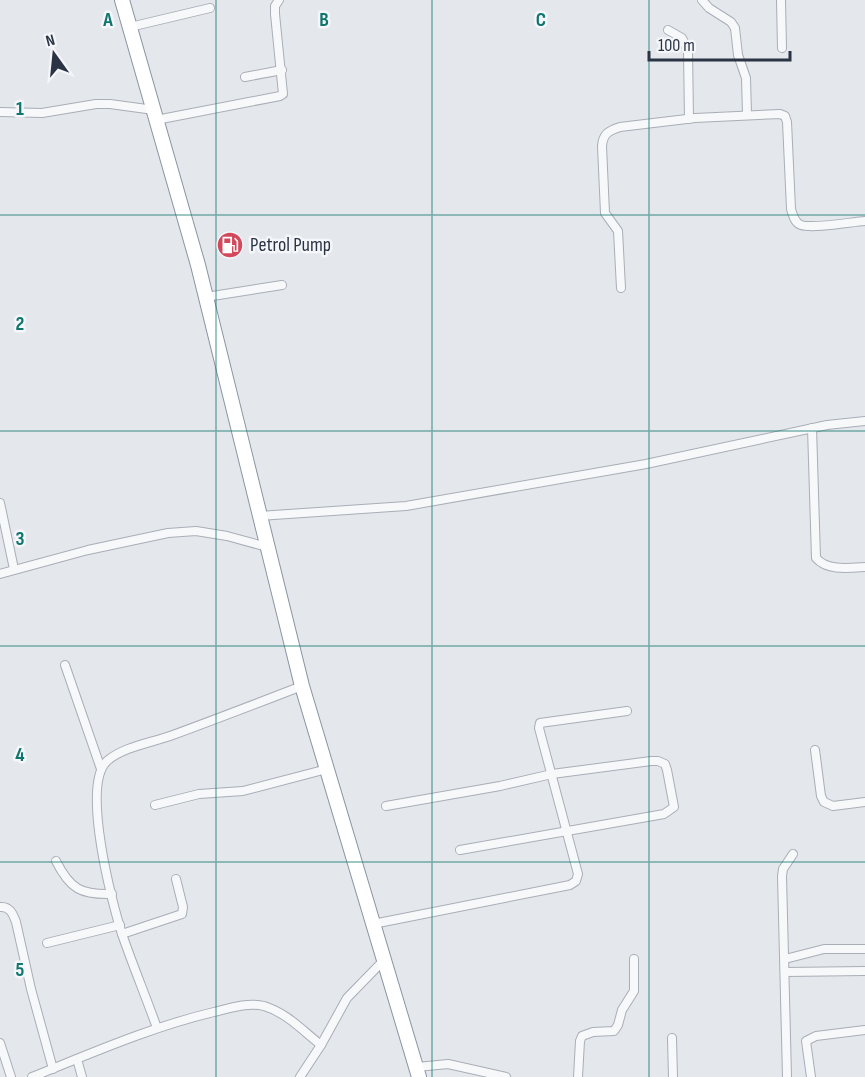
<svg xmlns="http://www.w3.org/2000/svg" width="865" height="1077" font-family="'Sofia Sans Condensed',sans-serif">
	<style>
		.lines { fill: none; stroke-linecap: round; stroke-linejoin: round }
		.minor-casing { stroke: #a9aeb7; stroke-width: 10 }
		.trunk-casing { stroke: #8b94a3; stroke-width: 16 }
		.minor { stroke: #f7f8fa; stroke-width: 8 }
		.trunk { stroke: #fff; stroke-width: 14 }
		.grid { fill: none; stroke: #0f766e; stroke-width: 1.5; stroke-opacity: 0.55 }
		.labels { text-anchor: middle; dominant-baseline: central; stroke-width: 5; stroke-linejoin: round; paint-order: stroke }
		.poi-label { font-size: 20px; fill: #2b3445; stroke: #f4f6f9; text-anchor: start }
		.grid-label { font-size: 20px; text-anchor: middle; font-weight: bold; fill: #0f766e; stroke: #f4f6f9; stroke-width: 5; stroke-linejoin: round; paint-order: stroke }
	</style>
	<rect width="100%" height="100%" fill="#e4e7ec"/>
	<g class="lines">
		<defs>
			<g id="minor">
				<polyline points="702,0 709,8 731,22 735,28 738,55 746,78 747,114"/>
				<polyline points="781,0 782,48"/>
				<polyline points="130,27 210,8"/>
				<polyline points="668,30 682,38 688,51 689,119"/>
				<polyline points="245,77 282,70"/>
				<polyline points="0,112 42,113 96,104 110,104 154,110"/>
				<polyline points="156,120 280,96 283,94 275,14 275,6 279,0"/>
				<path d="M621,288l-3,-57 -13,-18 -3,-67c1,-12 6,-15 18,-19l75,-9 85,-4 5,2 2,6 4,87c2,7 4,14 10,16 12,4 50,-3 64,-4"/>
				<polyline points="206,297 282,285"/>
				<path d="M812,428l4,130c11,13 33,10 49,9"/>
				<polyline points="0,503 14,569"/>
				<polyline points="259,516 406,506 646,464 827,425 865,421"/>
				<polyline points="0,574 88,550 168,533 196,531 227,536 267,547"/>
				<polyline points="65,665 101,769"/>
				<polyline points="815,750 821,796 824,802 833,806 865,802"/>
				<polyline points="155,805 199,794 243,791 327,769"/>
				<polyline points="386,806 500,786 552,774 651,761 658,761 665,764 667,770 674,807 664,814 460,850"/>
				<path d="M56,861c14,28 25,34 56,33"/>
				<path d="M0,907c10,-1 13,7 16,15l15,67 22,80"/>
				<polyline points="373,924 570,885 576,881 578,874 539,728 540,723 627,711"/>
				<polyline points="122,934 182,914 183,907 176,879"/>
				<polyline points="47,943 120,925"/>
				<polyline points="785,959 824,949 865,949"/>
				<polyline points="785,972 865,971"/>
				<path d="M157,1028c-11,-31 -24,-62 -35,-94 -10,-31 -41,-149 -15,-173 16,-14 43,-18 63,-25 44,-16 88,-33 132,-50"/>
				<polyline points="672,1038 673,1077"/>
				<polyline points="0,1043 11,1077"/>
				<polyline points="77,1059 82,1077"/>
				<polyline points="417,1067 448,1064 506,1077"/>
				<path d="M32,1077c60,-24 119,-50 182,-65 16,-4 34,-10 50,-6 23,7 39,25 57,39"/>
				<polyline points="300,1077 321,1045 347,998 384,960"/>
				<polyline points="578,1077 580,1041 582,1036 593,1032 614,1031 618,1025 622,1010 634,991 634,959"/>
				<polyline points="787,1077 782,876 783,869 793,854"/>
				<polyline points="811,1077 806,1041 816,1036 865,1030"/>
			</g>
			<polyline id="trunk" points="122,0 198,265 302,686 419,1077"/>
		</defs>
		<use href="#minor" class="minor-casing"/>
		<use href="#trunk" class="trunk-casing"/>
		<use href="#minor" class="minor"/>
		<use href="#trunk" class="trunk"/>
	</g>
	<path class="grid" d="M216,0v1077M432,0v1077M649,0v1077M0,215h865M0,431h865M0,646h865M0,862h865"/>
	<defs>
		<symbol id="fuel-disc" viewBox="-11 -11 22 22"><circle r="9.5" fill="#d1495b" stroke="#f4f6f9"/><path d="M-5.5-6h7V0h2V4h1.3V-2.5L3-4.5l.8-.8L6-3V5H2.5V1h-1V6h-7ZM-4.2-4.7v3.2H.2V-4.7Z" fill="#fff"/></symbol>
	</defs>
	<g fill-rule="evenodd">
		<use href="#fuel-disc" x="215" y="230" width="30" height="30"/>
	</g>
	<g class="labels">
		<g class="poi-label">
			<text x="250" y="245">Petrol Pump</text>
		</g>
	</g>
	<g class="grid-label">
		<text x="108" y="26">A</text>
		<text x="324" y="26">B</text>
		<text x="541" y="26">C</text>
		<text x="20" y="115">1</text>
		<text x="20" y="330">2</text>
		<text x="20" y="545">3</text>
		<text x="20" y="761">4</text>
		<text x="20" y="976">5</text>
	</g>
	<g transform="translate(54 54) rotate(345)" stroke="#f4f6f9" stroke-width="4.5" paint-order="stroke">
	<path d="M0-4.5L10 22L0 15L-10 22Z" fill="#2b3445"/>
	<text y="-9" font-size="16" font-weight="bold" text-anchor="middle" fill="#2b3445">N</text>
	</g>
	<path d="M649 51v9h141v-9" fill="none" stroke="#2b3445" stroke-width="3"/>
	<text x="658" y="51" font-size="18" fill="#2b3445" stroke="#f4f6f9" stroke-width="4.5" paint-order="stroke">100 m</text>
</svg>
